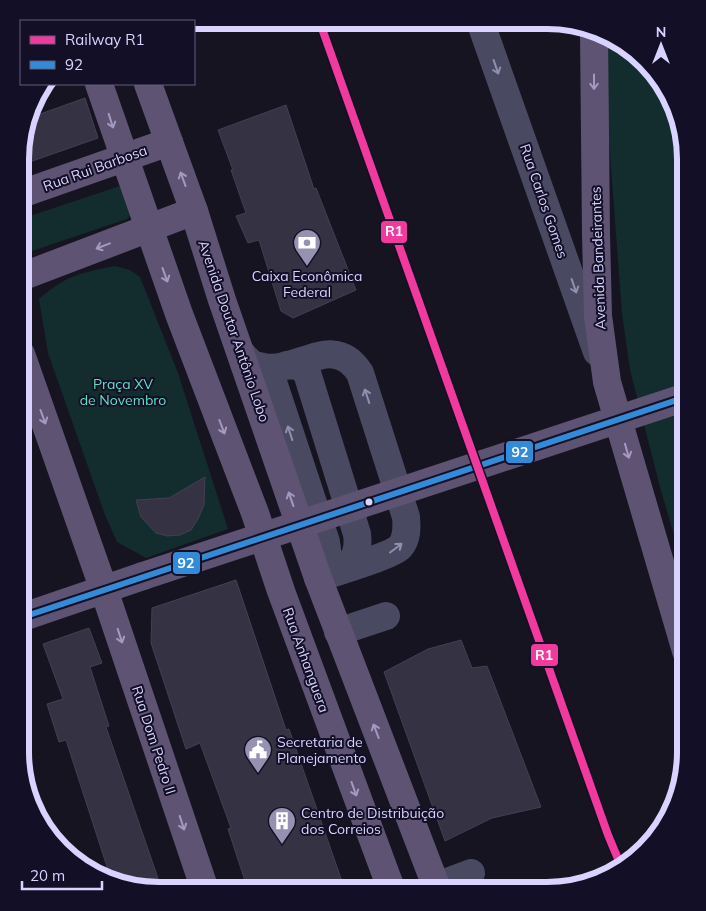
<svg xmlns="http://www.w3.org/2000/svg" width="706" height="911" font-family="Mulish,sans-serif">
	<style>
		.green { fill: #132c2d }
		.building { fill: #343243; stroke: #433f54 }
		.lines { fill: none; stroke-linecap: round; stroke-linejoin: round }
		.minor { stroke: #4a4962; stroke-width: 28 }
		.major { stroke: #5e5373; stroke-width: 28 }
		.major-bridge { stroke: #5e5373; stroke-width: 28 }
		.bus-1-casing { stroke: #130f26; stroke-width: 10 }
		.bus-1 { stroke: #338bd7; stroke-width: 6 }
		.rail-1-casing { stroke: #130f26; stroke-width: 11 }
		.rail-1 { stroke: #f13a9d; stroke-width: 8 }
		.oneway { stroke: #928eb0 }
		.oneway2 { stroke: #a29ac0 }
		.bus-dot { fill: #d9d4ff; stroke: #130f26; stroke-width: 2 }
		.labels { text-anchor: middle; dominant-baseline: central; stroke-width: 4; stroke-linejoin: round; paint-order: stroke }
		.street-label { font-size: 14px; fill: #d9d4ff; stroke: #130f26 }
		.poi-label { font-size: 14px; fill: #d9d4ff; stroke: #130f26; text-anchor: start }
		.park-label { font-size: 14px; fill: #5fe0c0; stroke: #130f26 }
		.rim { fill: none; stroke: #d9d4ff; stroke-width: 6 }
		.line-badge { stroke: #130f26; stroke-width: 2 }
		.badge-label { font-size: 14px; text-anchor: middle; font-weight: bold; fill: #fff }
	</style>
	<rect width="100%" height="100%" fill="#161421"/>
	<g class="green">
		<polygon points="604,37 632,48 672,97 686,158 686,576 660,487 630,370 622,314 605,88"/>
		<polygon points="120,186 128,189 137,207 127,219 29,252 21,259 21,219"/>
		<path d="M115,266l15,4 10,7 38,96 50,156 -82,29 -29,-16 -12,-27 -57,-162 -9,-54c28,-24 41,-26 76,-33z"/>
	</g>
	<g class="building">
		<polygon points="85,98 98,138 21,165 21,140 29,118"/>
		<polygon points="286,105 314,189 316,188 356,290 293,318 281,311 259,240 248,243 236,216 246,213 231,170 233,170 218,130"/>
		<polygon points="205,477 204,505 198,519 191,530 180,535 167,536 156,533 141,517 136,500 169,498"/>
		<polygon points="236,580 286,730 289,729 345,890 248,890 228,829 231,828 200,743 186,749 151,643 152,608"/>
		<polygon points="89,628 102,663 90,667 109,726 106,727 162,890 141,890 113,879 110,876 66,740 59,742 47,704 63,699 43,644"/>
		<polygon points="461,640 472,668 487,666 541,807 492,818 445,841 384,672 428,649"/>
	</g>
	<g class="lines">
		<g class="minor">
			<polyline points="480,21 597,352"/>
			<path d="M241,353c3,3 7,8 11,11 3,2 8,2 11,3 35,7 70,-36 97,6l46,144c1,11 1,22 -6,30 -9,9 -67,26 -82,31"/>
			<path d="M253,365l12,7 7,7 54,163c3,16 1,22 -8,36"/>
			<path d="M287,365l12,1 8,7 50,161c2,15 -1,24 -12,34"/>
			<polyline points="338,632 386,616"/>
			<polyline points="436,886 471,873"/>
		</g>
		<g class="major">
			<polyline points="594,33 596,234 598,316 607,382 686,651"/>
			<polyline points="99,84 179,314 255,513 281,591 392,891"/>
			<polyline points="148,84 194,211 222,300 318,578 438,891"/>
			<polyline points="21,194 169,142"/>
			<polyline points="21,277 194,211"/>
			<polyline points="21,354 104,590 205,890"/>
			<polyline points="20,618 143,576"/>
		</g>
		<polyline class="major-bridge" points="143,576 686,397"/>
		<defs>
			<polyline id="bus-1" points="20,618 686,397"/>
		</defs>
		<use href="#bus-1" class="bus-1-casing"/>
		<use href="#bus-1" class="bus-1"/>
		<defs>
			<polyline id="rail-1" points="319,20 608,835 621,866"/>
		</defs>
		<use href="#rail-1" class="rail-1-casing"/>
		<use href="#rail-1" class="rail-1"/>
	</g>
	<defs><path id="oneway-shaft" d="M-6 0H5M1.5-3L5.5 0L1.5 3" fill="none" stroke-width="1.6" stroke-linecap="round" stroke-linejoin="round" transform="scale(1.25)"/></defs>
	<g class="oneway">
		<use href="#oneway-shaft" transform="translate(496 67) rotate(71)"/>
		<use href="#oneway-shaft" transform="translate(574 286) rotate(71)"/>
		<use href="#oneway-shaft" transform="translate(367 396) rotate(-108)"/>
		<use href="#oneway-shaft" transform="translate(290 433) rotate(-108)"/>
		<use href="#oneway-shaft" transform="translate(396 548) rotate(-37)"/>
	</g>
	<g class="oneway2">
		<use href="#oneway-shaft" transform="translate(594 82) rotate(90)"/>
		<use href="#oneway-shaft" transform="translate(111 121) rotate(72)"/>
		<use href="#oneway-shaft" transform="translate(183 179) rotate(-110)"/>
		<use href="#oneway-shaft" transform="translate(103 246) rotate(159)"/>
		<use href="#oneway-shaft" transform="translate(165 275) rotate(70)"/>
		<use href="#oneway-shaft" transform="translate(43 417) rotate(70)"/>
		<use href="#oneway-shaft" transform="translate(222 427) rotate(69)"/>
		<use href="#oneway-shaft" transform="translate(627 451) rotate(74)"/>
		<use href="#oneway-shaft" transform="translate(291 499) rotate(-109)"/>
		<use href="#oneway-shaft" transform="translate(120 636) rotate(72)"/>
		<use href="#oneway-shaft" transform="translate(376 731) rotate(-111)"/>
		<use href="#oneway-shaft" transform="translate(354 789) rotate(70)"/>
		<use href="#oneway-shaft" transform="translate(182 823) rotate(72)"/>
	</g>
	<defs>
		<symbol id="bank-pin" viewBox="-11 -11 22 30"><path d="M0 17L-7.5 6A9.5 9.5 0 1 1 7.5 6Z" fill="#9591b1" stroke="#130f26"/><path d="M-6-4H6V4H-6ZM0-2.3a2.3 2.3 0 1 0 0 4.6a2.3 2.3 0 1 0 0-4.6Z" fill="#fff"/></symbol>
		<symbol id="civic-pin" viewBox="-11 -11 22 30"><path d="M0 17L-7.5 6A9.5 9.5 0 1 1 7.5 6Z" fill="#9591b1" stroke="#130f26"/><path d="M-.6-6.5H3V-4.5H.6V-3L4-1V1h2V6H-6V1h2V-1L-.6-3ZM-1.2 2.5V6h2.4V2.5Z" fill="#fff"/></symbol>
		<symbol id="building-pin" viewBox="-11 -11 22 30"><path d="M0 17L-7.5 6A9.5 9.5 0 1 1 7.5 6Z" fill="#9591b1" stroke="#130f26"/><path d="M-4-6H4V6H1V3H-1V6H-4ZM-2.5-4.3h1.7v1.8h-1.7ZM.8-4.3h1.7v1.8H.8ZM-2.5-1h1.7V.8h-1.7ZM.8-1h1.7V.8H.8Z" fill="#fff"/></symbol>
	</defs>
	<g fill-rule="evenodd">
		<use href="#bank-pin" x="291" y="227" width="32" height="43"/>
		<use href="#civic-pin" x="242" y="734" width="32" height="43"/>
		<use href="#building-pin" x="266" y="805" width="32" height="43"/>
	</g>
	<circle class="bus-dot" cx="369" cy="502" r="4.5"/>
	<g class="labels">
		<g class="street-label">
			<text transform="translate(95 168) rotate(-20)">Rua Rui Barbosa</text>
			<text transform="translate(544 201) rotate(71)">Rua Carlos Gomes</text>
			<text transform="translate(598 258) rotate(-92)">Avenida Bandeirantes</text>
			<text transform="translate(234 331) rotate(71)">Avenida Doutor Antônio Lobo</text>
			<text transform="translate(306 660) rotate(70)">Rua Anhanguera</text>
			<text transform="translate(154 740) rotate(72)">Rua Dom Pedro II</text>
		</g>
		<g class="poi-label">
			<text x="307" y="276" text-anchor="middle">Caixa Econômica<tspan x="307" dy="16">Federal</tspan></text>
			<text x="277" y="742">Secretaria de<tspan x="277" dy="16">Planejamento</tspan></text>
			<text x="301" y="813">Centro de Distribuição<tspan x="301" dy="16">dos Correios</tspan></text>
		</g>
		<g class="park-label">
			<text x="123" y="384">Praça XV<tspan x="123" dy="16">de Novembro</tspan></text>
		</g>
	</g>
	<path d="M0 0H706V911H0ZM159 29H547A130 130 0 0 1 677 159V752A130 130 0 0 1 547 882H159A130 130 0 0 1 29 752V159A130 130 0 0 1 159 29Z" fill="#130f26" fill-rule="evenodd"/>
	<path class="rim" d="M159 29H547A130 130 0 0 1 677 159V752A130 130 0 0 1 547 882H159A130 130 0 0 1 29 752V159A130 130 0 0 1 159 29Z"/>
	<g class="line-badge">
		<rect x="380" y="220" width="28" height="24" rx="5" fill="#f13a9d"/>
		<rect x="505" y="440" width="29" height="24" rx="5" fill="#338bd7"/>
		<rect x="172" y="551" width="29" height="24" rx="5" fill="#338bd7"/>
		<rect x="530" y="643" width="29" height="24" rx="5" fill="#f13a9d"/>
	</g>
	<g class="badge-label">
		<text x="394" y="236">R1</text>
		<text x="520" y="457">92</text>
		<text x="186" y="568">92</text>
		<text x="544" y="660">R1</text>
	</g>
	<rect x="20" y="20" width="175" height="65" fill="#130f26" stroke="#625e7d"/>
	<rect x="30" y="36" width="25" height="8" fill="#f13a9d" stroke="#625e7d"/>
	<text x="65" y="45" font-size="15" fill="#d9d4ff">Railway R1</text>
	<rect x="30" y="61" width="25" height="8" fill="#338bd7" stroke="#625e7d"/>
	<text x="65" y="70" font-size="15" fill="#d9d4ff">92</text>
	<g transform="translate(661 45)" stroke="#130f26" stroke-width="4" paint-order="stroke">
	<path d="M0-4L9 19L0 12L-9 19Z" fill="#d9d4ff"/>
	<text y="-8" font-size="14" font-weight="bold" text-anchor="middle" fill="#d9d4ff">N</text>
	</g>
	<path d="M22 881v8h80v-8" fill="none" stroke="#d9d4ff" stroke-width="2.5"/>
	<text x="30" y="881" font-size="15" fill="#d9d4ff" stroke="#130f26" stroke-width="4" paint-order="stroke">20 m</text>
</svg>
